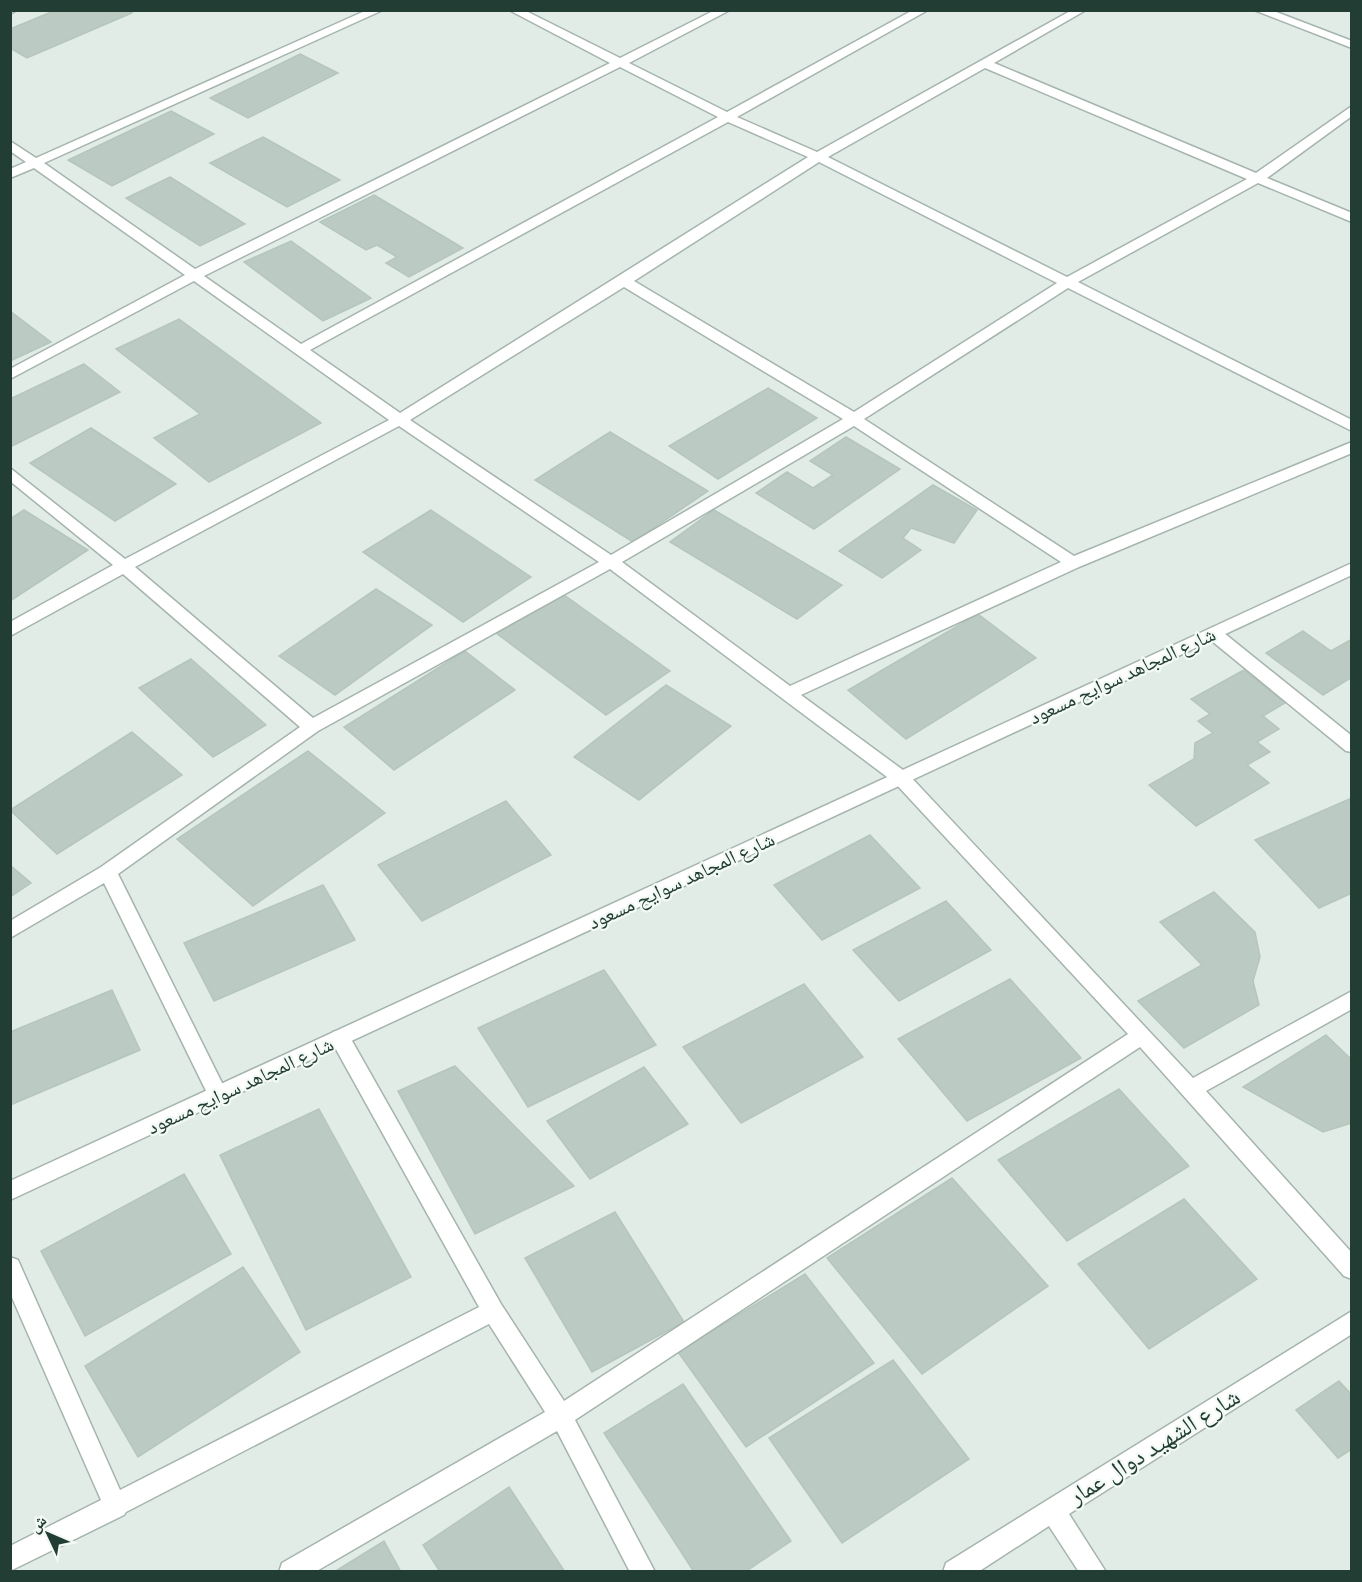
<svg xmlns="http://www.w3.org/2000/svg" width="1362" height="1582" font-family="Ubuntu,'Noto Naskh Arabic',sans-serif">
	<style>
		.building { fill: #bbcac2; stroke: #b5c6bd; stroke-width: 1.5 }
		.lines { fill: none; stroke-linecap: round; stroke-linejoin: round }
		.minor-casing { stroke: #a5b4ad; stroke-width: 3 }
		.tertiary-casing { stroke: #a5b4ad; stroke-width: 3 }
		.minor { fill: #fff; fill-rule: evenodd }
		.tertiary { fill: #fff; fill-rule: evenodd }
		.labels { text-anchor: middle; dominant-baseline: central; stroke-width: 4.5; stroke-linejoin: round; paint-order: stroke }
		.street-label { font-size: 20px; fill: #223d33; stroke: #f3f9f5 }
		.near-street-label { font-size: 24px; fill: #223d33; stroke: #f3f9f5 }
	</style>
	<rect width="100%" height="100%" fill="#e2ece7"/>
	<g class="building">
		<polygon points="56,10 127,10 132,13 27,58 10,48 10,29"/>
		<polygon points="300,54 338,73 248,118 210,98"/>
		<polygon points="171,111 214,134 112,186 68,160"/>
		<polygon points="263,137 340,180 287,207 210,163"/>
		<polygon points="170,177 245,224 200,246 126,198"/>
		<polygon points="374,195 463,248 409,277 386,263 397,257 377,245 366,250 320,222"/>
		<polygon points="291,241 371,298 323,321 244,262"/>
		<polygon points="10,311 51,342 10,361"/>
		<polygon points="179,319 321,423 209,482 154,438 200,414 116,349"/>
		<polygon points="84,364 120,392 10,447 10,399"/>
		<polygon points="768,388 817,418 718,479 669,446"/>
		<polygon points="91,428 176,484 115,521 30,463"/>
		<polygon points="610,432 708,491 633,542 535,480"/>
		<polygon points="846,437 900,469 814,529 756,493 787,472 813,488 833,475 810,461"/>
		<polygon points="933,485 977,510 954,543 911,528 903,538 921,550 882,578 839,551"/>
		<polygon points="24,510 88,550 10,601 10,519"/>
		<polygon points="431,510 531,577 463,622 363,552"/>
		<polygon points="714,510 842,585 797,619 670,542"/>
		<polygon points="376,589 432,625 335,695 279,656"/>
		<polygon points="560,592 670,671 606,715 496,633"/>
		<polygon points="978,614 1036,658 906,739 848,690"/>
		<polygon points="1303,631 1331,651 1352,639 1352,677 1323,695 1266,653"/>
		<polygon points="465,651 515,690 394,770 344,727"/>
		<polygon points="191,659 266,725 213,757 139,688"/>
		<polygon points="1244,670 1285,703 1263,716 1279,729 1257,742 1270,752 1247,765 1269,783 1196,826 1149,785 1194,759 1195,743 1213,733 1198,721 1210,714 1191,699"/>
		<polygon points="666,685 731,726 639,800 574,757"/>
		<polygon points="132,732 182,775 57,854 10,810"/>
		<polygon points="308,751 385,813 253,906 177,839"/>
		<polygon points="1352,798 1352,893 1319,908 1255,840"/>
		<polygon points="506,801 551,855 422,921 378,865"/>
		<polygon points="870,835 920,888 822,940 774,885"/>
		<polygon points="10,865 31,883 10,897"/>
		<polygon points="323,885 355,940 214,1001 184,943"/>
		<polygon points="1214,892 1255,932 1260,957 1253,981 1259,1005 1184,1048 1138,1001 1202,965 1160,922"/>
		<polygon points="946,901 991,950 899,1001 853,950"/>
		<polygon points="604,970 656,1045 528,1107 478,1028"/>
		<polygon points="1010,979 1081,1058 967,1121 898,1039"/>
		<polygon points="804,984 863,1057 741,1123 683,1047"/>
		<polygon points="112,990 140,1050 10,1105 10,1032"/>
		<polygon points="1326,1035 1352,1060 1352,1123 1323,1132 1243,1087"/>
		<polygon points="455,1066 574,1186 475,1234 398,1091"/>
		<polygon points="644,1067 688,1124 590,1179 547,1121"/>
		<polygon points="1119,1089 1189,1166 1067,1241 998,1160"/>
		<polygon points="319,1109 411,1277 306,1330 220,1155"/>
		<polygon points="184,1174 231,1254 85,1336 41,1251"/>
		<polygon points="952,1178 1048,1286 922,1374 827,1258"/>
		<polygon points="1184,1199 1257,1279 1149,1349 1078,1264"/>
		<polygon points="615,1212 684,1322 592,1372 525,1258"/>
		<polygon points="243,1267 300,1352 138,1457 85,1366"/>
		<polygon points="805,1274 874,1363 746,1447 678,1352"/>
		<polygon points="893,1360 969,1459 842,1543 769,1438"/>
		<polygon points="1339,1381 1352,1395 1352,1449 1338,1458 1296,1410"/>
		<polygon points="683,1384 791,1541 745,1572 694,1572 604,1433"/>
		<polygon points="509,1487 565,1572 440,1572 423,1545"/>
		<polygon points="384,1541 401,1572 334,1572"/>
	</g>
	<g class="lines">
		<defs>
			<g id="minor">
				<polygon points="10,10 17,10 10,14"/>
				<path d="M367,10h16l-339,153 151,106 415,-206 -101,-53h15l96,48 95,-48h15l-101,53 98,49 186,-102h15l-191,107 80,35 255,-142h14l-92,53 262,110 96,-67v10l-85,62 85,35v9l-94,-39 -180,99 274,138v11l-284,-143 -204,131 210,137 278,-114v11l-273,114 -278,128 106,78 286,305 159,-87v18l-146,82 146,162v26l-8,-3 -204,-229 -565,373 80,152h-25l-73,-141 -242,141h-36l3,-9 263,-151 -56,-88 -363,188 -2,3 -114,56v-25l91,-46 -91,-207v-36l8,3 102,230 359,-183 -146,-263 -3,-6 3,-6 7,-2 7,2 154,272 63,97 564,-367 -233,-251 -285,-214 -292,162 -200,143 110,221 -3,6 -7,3 -7,-3 -107,-218 -94,55v-17l91,-54 199,-140 -177,-153 -113,62v-14l103,-57 -103,-84v-13l115,91 264,-139 -195,-139 -184,98v-10l175,-94 -151,-107 -24,10v-9l16,-7 -16,-11v-10l26,17zM620,67l98,50 -417,227 -97,-68zM985,68l262,111 -180,98 -239,-120zM728,122l80,35 -408,256 -90,-63zM819,162l238,121 -203,129 -220,-131zM624,287l219,132 -232,136 -201,-135zM399,426l200,136 -286,156 -178,-151zM854,426l207,136 -271,124 -168,-124z"/>
				<polygon points="1254,10 1271,10 1352,41 1352,48"/>
				<polygon points="1213,627 1219,629 1352,736 1352,752 1346,751 1207,637 1205,633"/>
				<polygon points="1352,1311 1352,1334 1069,1514 1106,1572 1079,1572 1049,1526 978,1572 943,1572 946,1563"/>
			</g>
			<polygon id="tertiary" points="1352,563 1352,575 10,1200 10,1181"/>
		</defs>
		<use href="#minor" class="minor-casing"/>
		<use href="#tertiary" class="tertiary-casing"/>
		<use href="#minor" class="minor"/>
		<use href="#tertiary" class="tertiary"/>
	</g>
	<g class="labels">
		<g class="street-label">
			<text transform="translate(1122 675) rotate(-25)">شارع المجاهد سوايح مسعود</text>
			<text transform="translate(681 880) rotate(-25)">شارع المجاهد سوايح مسعود</text>
			<text transform="translate(240 1085) rotate(-25)">شارع المجاهد سوايح مسعود</text>
		</g>
		<g class="near-street-label">
			<text transform="translate(1154 1446) rotate(-32)">شارع الشهيد دوال عمار</text>
		</g>
	</g>
	<rect width="1362" height="1582" fill="none" stroke="#223d33" stroke-width="24"/>
	<g transform="translate(48 1534) rotate(314)" stroke="#f3f9f5" stroke-width="4.5" paint-order="stroke">
	<path d="M0-4.5L10 22L0 15L-10 22Z" fill="#223d33"/>
	<text y="-9" font-size="16" font-weight="bold" text-anchor="middle" fill="#223d33">ش</text>
	</g>
</svg>
